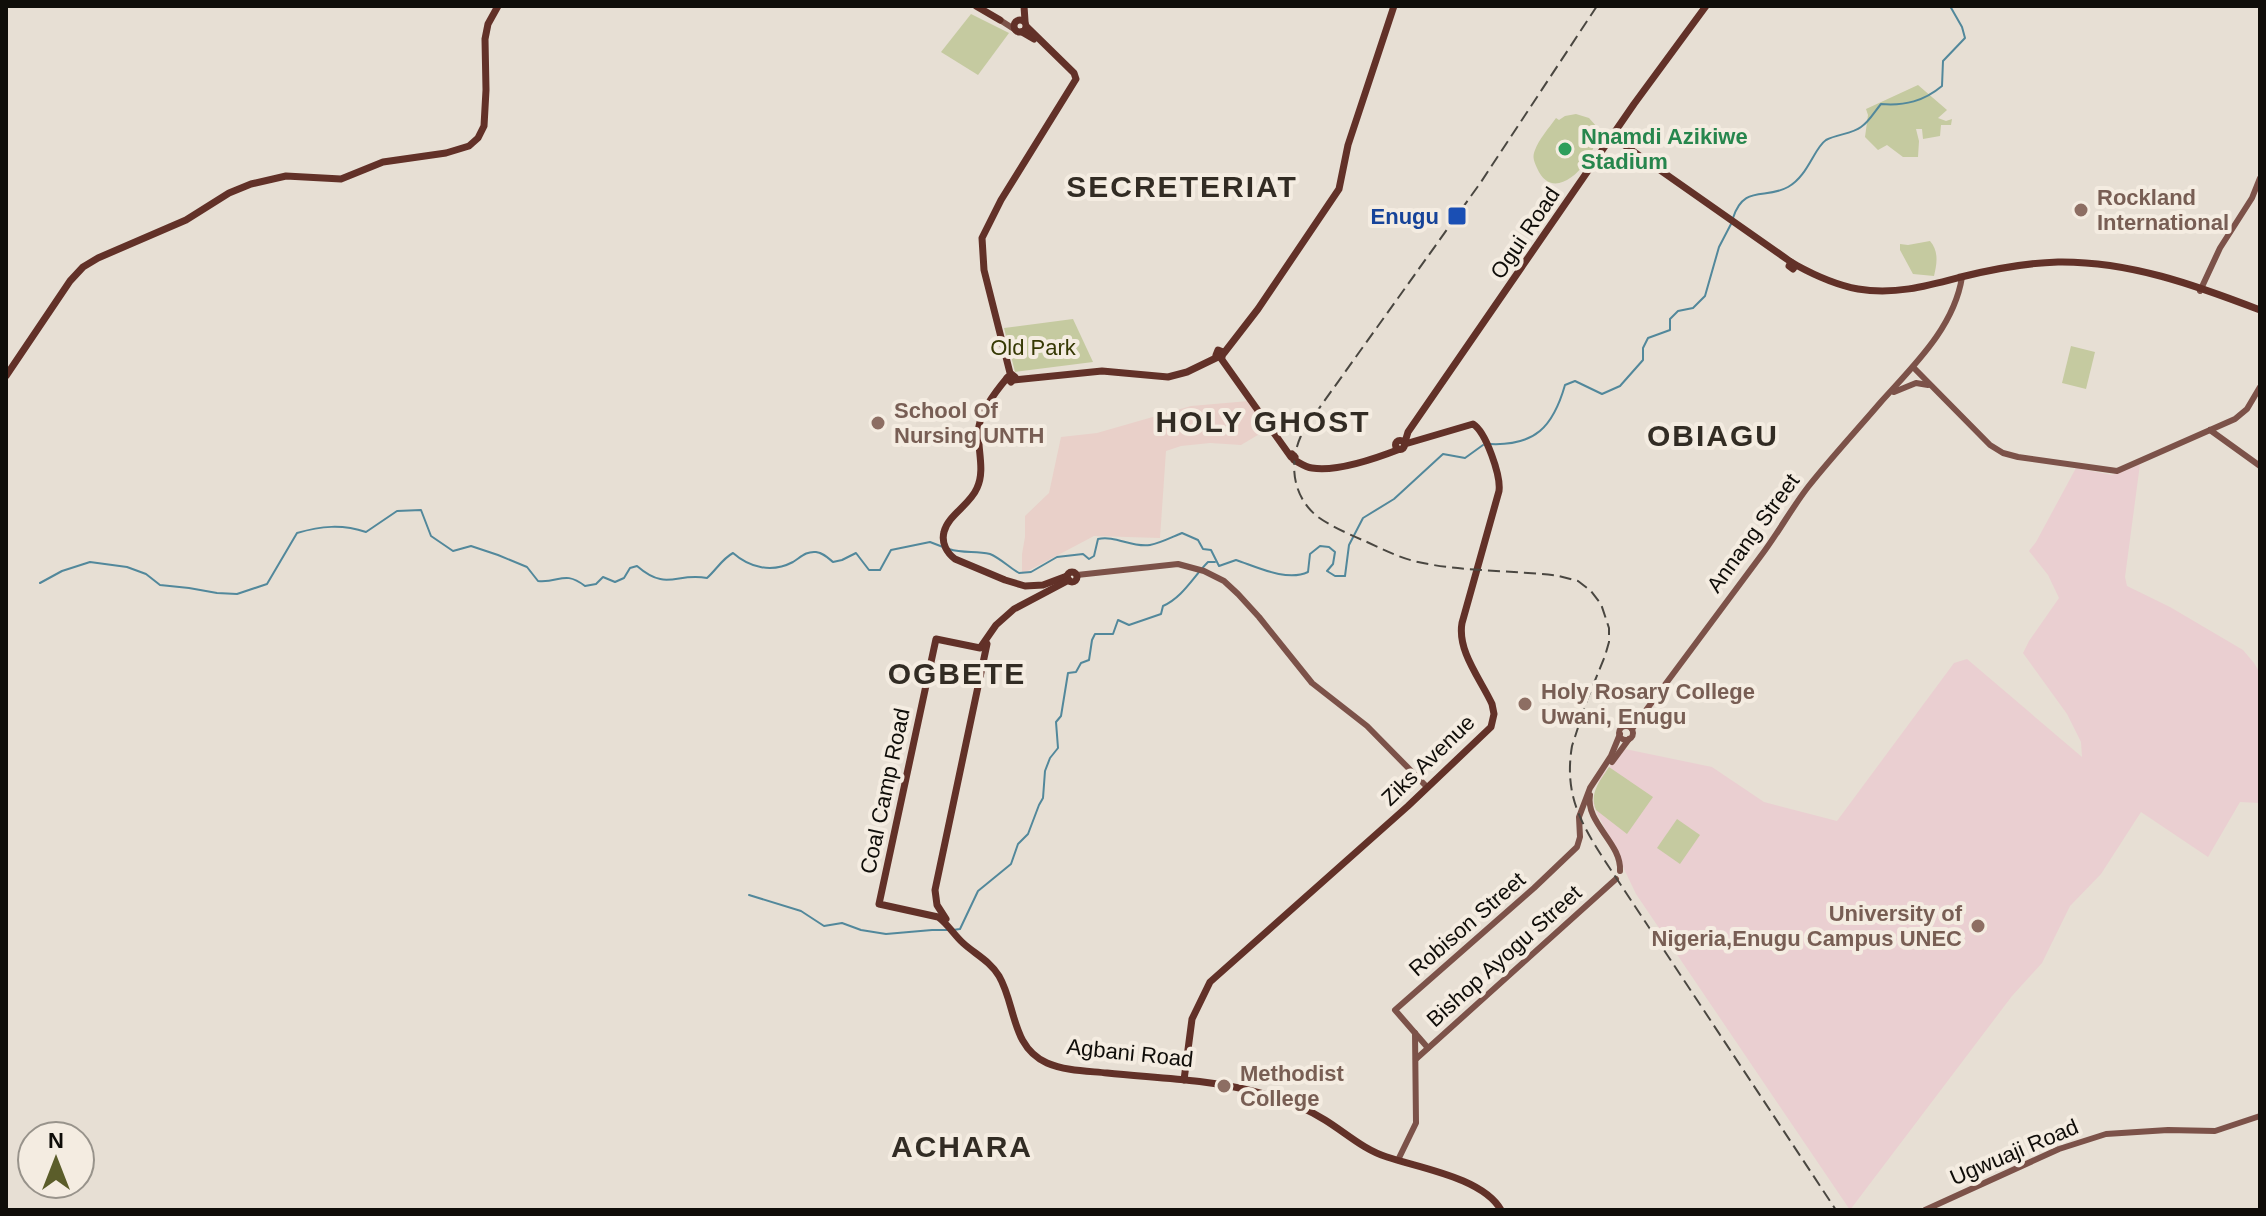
<svg xmlns="http://www.w3.org/2000/svg" width="2266" height="1216" font-family="Arial,sans-serif">
	<style>
		.commercial { fill: #e9d0c9 }
		.education { fill: #eacfd1 }
		.green { fill: #c5caa0 }
		.lines { fill: none; stroke-linecap: round; stroke-linejoin: round }
		.stream { stroke: #52889b; stroke-width: 2 }
		.secondary { stroke: #7c5249; stroke-width: 6 }
		.primary { stroke: #623128; stroke-width: 7 }
		.rail { stroke: #4a4741; stroke-width: 2; stroke-dasharray: 12 6; stroke-linecap: butt }
		.primary-bridge { stroke: #623128; stroke-width: 7 }
		.leisure-dot { fill: #2e9e5b; stroke: #f4ece1; stroke-width: 3 }
		.education-dot { fill: #8d6e63; stroke: #f4ece1; stroke-width: 3 }
		.transit-dot { fill: #1a4fb4; stroke: #f4ece1; stroke-width: 3 }
		.labels { text-anchor: middle; dominant-baseline: central; stroke-width: 8; stroke-linejoin: round; paint-order: stroke }
		.leisure-label { font-size: 22px; font-weight: bold; fill: #27864d; stroke: #f4ece1; text-anchor: start }
		.education-label { font-size: 22px; font-weight: bold; fill: #785e54; stroke: #f4ece1; text-anchor: start }
		.transit-label { font-size: 22px; font-weight: bold; fill: #164399; stroke: #f4ece1; text-anchor: end }
		.street-label { font-size: 22px; fill: #0f0d09; stroke: #f4ece1 }
		.park-label { font-size: 22px; fill: #363904; stroke: #f4ece1 }
		.district-label { font-size: 30px; font-weight: bold; letter-spacing: 2px; fill: #322c24; stroke: #f4ece1 }
	</style>
	<rect width="100%" height="100%" fill="#e7dfd4"/>
	<polygon class="commercial" points="1249,401 1268,429 1241,445 1210,443 1181,446 1166,451 1160,538 1094,536 1022,574 1022,554 1025,537 1025,516 1049,493 1061,437 1097,433 1191,406"/>
	<polygon class="education" points="2140,464 2125,577 2127,586 2170,607 2243,650 2254,663 2260,673 2260,803 2240,802 2208,857 2141,812 2101,874 2070,906 2042,963 2012,996 1850,1210 1636,894 1593,804 1600,777 1625,749 1712,767 1764,802 1837,821 1954,663 1967,659 2082,757 2081,742 2067,714 2023,653 2029,641 2059,598 2048,575 2029,551 2036,542 2076,468 2112,475"/>
	<g class="green">
		<polygon points="971,14 1009,33 978,75 941,52"/>
		<polygon points="1918,85 1947,110 1938,118 1946,121 1952,119 1951,125 1941,125 1940,136 1923,139 1922,129 1916,129 1919,141 1918,157 1903,157 1887,145 1878,150 1865,137 1868,115 1866,109"/>
		<path d="M1576,114l13,4 8,9c4,29 -42,83 -60,41 -3,-7 -5,-11 -2,-18 4,-11 14,-22 21,-32l3,2 6,-4z"/>
		<path d="M1930,241c9,10 7,23 4,35l-21,-2 -13,-24v-6l8,1z"/>
		<polygon points="1073,319 1093,362 1015,372 1004,328"/>
		<polygon points="2071,346 2095,352 2086,389 2062,383"/>
		<path d="M1609,767l44,30 -26,37 -31,-24c-7,-17 4,-29 13,-43z"/>
		<polygon points="1677,819 1700,835 1680,864 1657,848"/>
	</g>
	<g class="lines">
		<g class="stream">
			<path d="M1733,218c11,-34 32,-18 55,-31 20,-11 26,-39 38,-47 11,-6 26,-6 35,-13 8,-5 14,-16 20,-23 24,2 43,-3 61,-18l1,-25 22,-23 -3,-11 -12,-21"/>
			<path d="M1490,444c45,2 63,-17 75,-59l10,-4 27,13 18,-8 23,-26v-12l5,-10 22,-8v-11l8,-8 15,-3 12,-12 14,-49 12,-23"/>
			<path d="M949,549c15,5 27,1 41,5 10,4 20,14 29,19l12,-1 26,-15 26,-3 6,5 5,-3 4,-17c17,-4 34,9 52,6 11,-2 22,-8 32,-12l16,7 5,9 8,1 8,16 17,-6c21,7 51,22 72,12l2,-18 10,-8 9,1 6,5 -2,12 -6,7 8,5h10l4,-31 14,-27 31,-19 49,-45 22,4 18,-13"/>
			<path d="M40,583l22,-12 28,-9 37,5 19,7 14,11 29,3 28,5 20,1 30,-10 30,-51c24,-7 45,-9 69,-1l31,-21 24,-1 10,26 22,15 18,-5 27,9 29,12 11,14c22,2 26,-11 47,5l11,-2 7,-7 12,5 9,-4 6,-10 7,-2c30,26 39,6 70,12 10,-9 15,-19 26,-25 17,15 39,20 60,9 8,-5 13,-11 23,-10 7,1 11,5 17,10l9,-2 14,-7 13,17h11l11,-20 39,-8 13,5"/>
			<polyline points="749,895 801,911 824,926 842,923 861,930 886,934 932,930 947,930"/>
			<path d="M953,930l7,-1 18,-38 33,-27 7,-20 10,-10 11,-29 4,-7 2,-27 5,-13 8,-10 -2,-26 5,-6 7,-43 8,-1 5,-9 8,-3 3,-20 3,-6h18l5,-14 11,5 32,-11 2,-8c20,-9 30,-29 45,-44h7"/>
		</g>
		<g class="secondary">
			<polyline points="1000,20 1014,29"/>
			<polyline points="2200,291 2220,248 2252,198 2260,178"/>
			<polyline points="1913,367 1990,445 2003,453 2018,457 2117,471 2235,419 2247,409 2260,387"/>
			<polyline points="1894,392 1916,383 1928,385"/>
			<polyline points="2210,430 2260,466"/>
			<polyline points="1077,575 1178,564 1204,571 1224,581 1238,594 1259,617 1312,683 1367,726 1426,786"/>
			<circle cx="1626" cy="733" r="7"/>
			<path d="M1632,729c43,-57 85,-115 128,-172 17,-22 31,-48 48,-70 23,-29 48,-56 72,-84 33,-37 74,-75 82,-126"/>
			<polyline points="1612,762 1629,739"/>
			<path d="M1590,795c-5,28 32,48 30,76"/>
			<polyline points="1428,1048 1395,1010 1534,888 1577,847 1580,837 1579,817 1590,788 1611,756 1620,734"/>
			<polyline points="1416,1059 1616,879"/>
			<polyline points="1398,1160 1416,1123 1415,1033"/>
			<polyline points="1925,1210 2059,1149 2106,1134 2168,1130 2215,1131 2260,1116"/>
		</g>
		<g class="primary">
			<polyline points="976,6 1000,20"/>
			<polyline points="1024,6 1025,21"/>
			<circle cx="1020" cy="26" r="6"/>
			<polyline points="1022,32 1034,39"/>
			<polyline points="1610,135 1791,262"/>
			<path d="M1796,265l-5,-3 -2,4 4,3 3,-4c20,11 40,20 62,24 37,6 69,-3 103,-12 32,-8 64,-14 97,-15 71,-1 137,23 202,48"/>
			<polygon points="1218,350 1223,352 1222,357 1216,355"/>
			<polyline points="1224,353 1258,309 1339,189 1348,145 1394,6"/>
			<polyline points="1220,357 1291,457"/>
			<polyline points="1011,374 1007,378 1011,382 1015,377 1010,373 984,270 982,238 1001,200 1076,79 1074,73 1027,27"/>
			<polyline points="6,376 70,281 83,267 98,258 186,220 229,193 251,184 286,176 341,179 383,162 446,153 469,146 478,138 484,126 486,90 485,39 488,24 498,6"/>
			<path d="M1007,378c-11,13 -25,31 -28,48 -3,20 7,43 -2,62 -7,17 -29,27 -33,44 -3,11 3,21 11,27l50,21 20,6 18,-1 24,-9"/>
			<polyline points="1014,380 1102,371 1168,377 1187,372 1218,357"/>
			<circle cx="1400" cy="445" r="4.5"/>
			<polyline points="1405,442 1408,432 1634,104 1706,6"/>
			<path d="M1294,460c6,3 11,7 18,8 24,4 65,-10 88,-19"/>
			<circle cx="1072" cy="577" r="5"/>
			<path d="M1069,580l-55,29 -18,16 -16,23 -44,-9 -57,265 59,13c10,7 16,18 25,26 12,11 27,18 36,33 17,29 12,71 48,87 18,8 41,8 60,10 48,5 98,6 145,18 25,6 51,15 73,29 21,13 39,30 62,37 33,11 96,21 114,53"/>
			<polyline points="946,919 937,905 935,890 987,644"/>
			<path d="M1184,1080l8,-61 18,-37 198,-176 83,-79 3,-13 -2,-10c-11,-24 -35,-53 -30,-81l37,-132c2,-15 -13,-59 -26,-67l-68,20"/>
		</g>
		<path class="rail" d="M1597,6l-116,176 -176,246c-17,29 -15,67 13,89 14,10 33,18 49,25 17,8 33,16 51,20 44,10 96,8 141,14l19,5 13,10 10,13 8,24v14l-4,14 -18,44 -15,46c-8,48 8,76 33,115l231,349"/>
		<polyline class="primary-bridge" points="1292,454 1295,457"/>
	</g>
	<circle class="leisure-dot" cx="1565" cy="149" r="8"/>
	<g class="education-dot">
		<circle cx="2081" cy="210" r="8"/>
		<circle cx="878" cy="423" r="8"/>
		<circle cx="1525" cy="704" r="8"/>
		<circle cx="1978" cy="926" r="8"/>
		<circle cx="1224" cy="1086" r="8"/>
	</g>
	<rect class="transit-dot" x="1447" y="206" width="20" height="20" rx="4"/>
	<g class="labels">
		<g class="leisure-label">
			<text x="1581" y="136">Nnamdi Azikiwe<tspan x="1581" dy="25">Stadium</tspan></text>
		</g>
		<g class="education-label">
			<text x="2097" y="197">Rockland<tspan x="2097" dy="25">International</tspan></text>
			<text x="894" y="410">School Of<tspan x="894" dy="25">Nursing UNTH</tspan></text>
			<text x="1541" y="691">Holy Rosary College<tspan x="1541" dy="25">Uwani, Enugu</tspan></text>
			<text x="1962" y="913" text-anchor="end">University of<tspan x="1962" dy="25">Nigeria,Enugu Campus UNEC</tspan></text>
			<text x="1240" y="1073">Methodist<tspan x="1240" dy="25">College</tspan></text>
		</g>
		<g class="transit-label">
			<text x="1439" y="216">Enugu</text>
		</g>
		<g class="street-label">
			<text transform="translate(1525 233) rotate(-56)">Ogui Road</text>
			<text transform="translate(1753 533) rotate(-54)">Annang Street</text>
			<text transform="translate(1428 760) rotate(-44)">Ziks Avenue</text>
			<text transform="translate(885 791) rotate(-78)">Coal Camp Road</text>
			<text transform="translate(1467 924) rotate(-41)">Robison Street</text>
			<text transform="translate(1504 956) rotate(-42)">Bishop Ayogu Street</text>
			<text transform="translate(1130 1053) rotate(6)">Agbani Road</text>
			<text transform="translate(2014 1152) rotate(-23)">Ugwuaji Road</text>
		</g>
		<g class="park-label">
			<text x="1033" y="347">Old Park</text>
		</g>
		<g class="district-label">
			<text x="1182" y="186">SECRETERIAT</text>
			<text x="1263" y="421">HOLY GHOST</text>
			<text x="1713" y="435">OBIAGU</text>
			<text x="957" y="673">OGBETE</text>
			<text x="962" y="1146">ACHARA</text>
		</g>
	</g>
	<rect width="2266" height="1216" fill="none" stroke="#0f0d09" stroke-width="16"/>
	<g transform="translate(56 1160)"><circle r="38" fill="#f4ece1" stroke="#98938b" stroke-width="2"/>
	<path d="M0-6L14 30L0 20L-14 30Z" fill="#5b5d2a"/>
	<text y="-12" font-size="22" font-weight="bold" text-anchor="middle" fill="#0f0d09">N</text>
	</g>
</svg>
